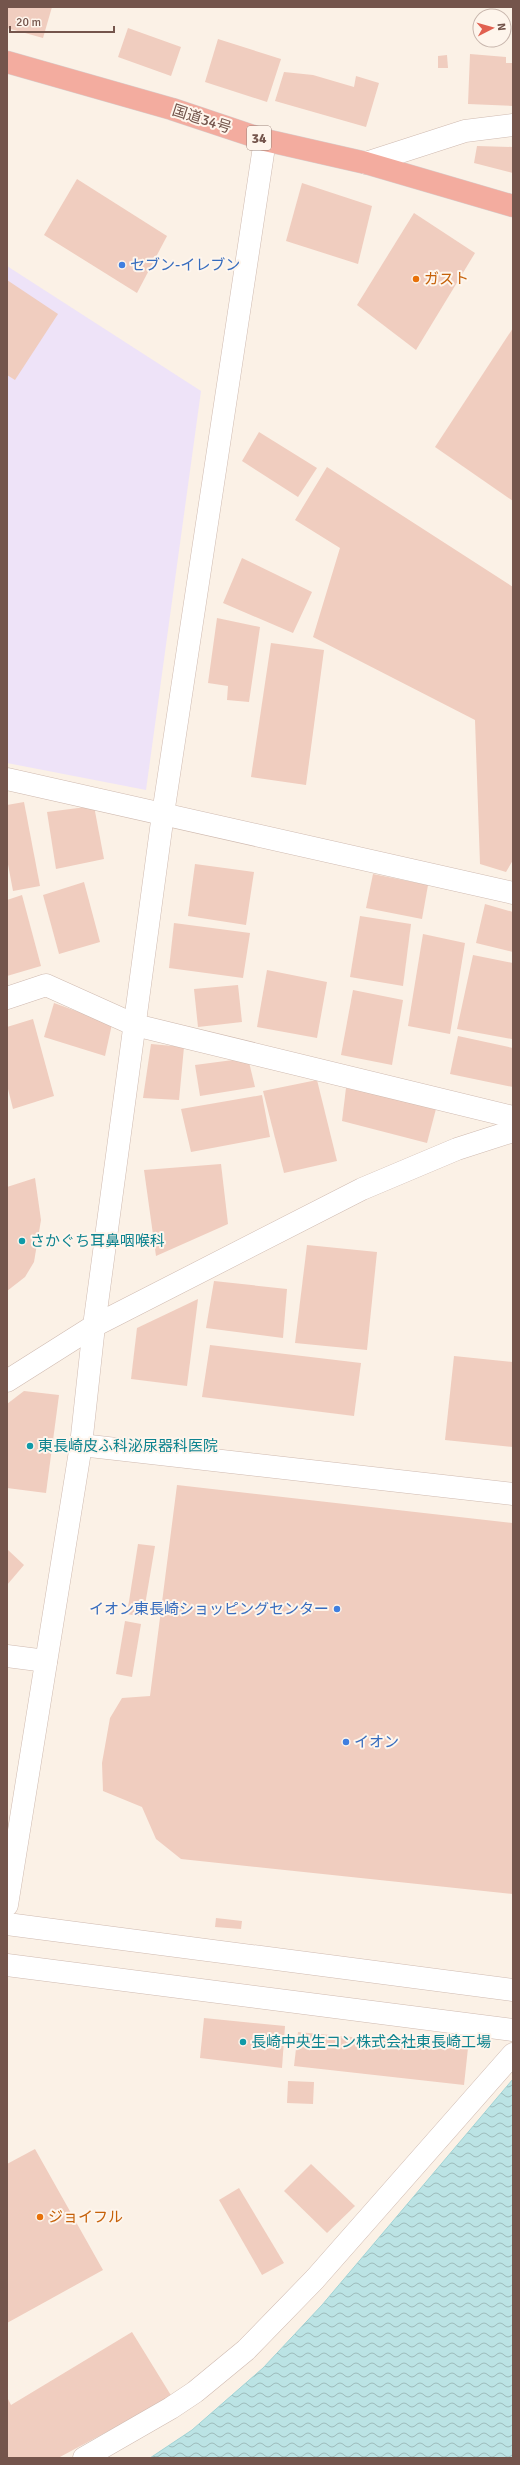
<svg xmlns="http://www.w3.org/2000/svg" width="520" height="2465" font-family="Signika,'Noto Sans JP',sans-serif">
	<style>
		.education { fill: #eee3f8 }
		.water { fill: url(#water-waves); stroke: #a2d4d6 }
		.building { fill: #f0cdbf }
		.lines { fill: none; stroke-linecap: round; stroke-linejoin: round }
		.minor-casing { stroke: #cfbab0; stroke-width: 23 }
		.highway-casing { stroke: #d8cfcd; stroke-width: 23 }
		.minor { stroke: #fff; stroke-width: 22 }
		.highway { stroke: #f3ac9f; stroke-width: 22 }
		.shop-dot { fill: #3f7fe0; stroke: #fef5ec; stroke-width: 1.5 }
		.food-dot { fill: #e8710a; stroke: #fef5ec; stroke-width: 1.5 }
		.culture-dot { fill: #0f9aa8; stroke: #fef5ec; stroke-width: 1.5 }
		.labels { text-anchor: middle; dominant-baseline: central; stroke-width: 4; stroke-linejoin: round; paint-order: stroke }
		.shield { fill: #fef5ec; stroke: #9d857c; stroke-width: 1 }
		.shield-label { font-size: 14px; font-weight: bold; fill: #74554c }
		.street-label { font-size: 15px; fill: #74554c; stroke: #fef5ec }
		.shop-label { font-size: 15px; fill: #366cbe; stroke: #fef5ec; text-anchor: start }
		.food-label { font-size: 15px; fill: #c56008; stroke: #fef5ec; text-anchor: start }
		.culture-label { font-size: 15px; fill: #0d838f; stroke: #fef5ec; text-anchor: start }
	</style>
	<defs>
		<pattern id="water-waves" width="16" height="10" patternUnits="userSpaceOnUse"><rect width="16" height="10" fill="#bbe3e4"/><path d="M0 5q4-4 8 0t8 0" fill="none" stroke="#9dbbbb"/></pattern>
	</defs>
	<rect width="100%" height="100%" fill="#fbf1e6"/>
	<polygon class="education" points="7,266 201,391 146,790 7,763"/>
	<polygon class="water" points="513,2079 513,2458 150,2458 192,2430 263,2368 322,2305"/>
	<g class="building">
		<polygon points="8,7 52,7 43,38 7,28"/>
		<polygon points="128,28 181,47 171,76 118,57"/>
		<polygon points="218,39 281,59 267,102 205,82"/>
		<polygon points="470,54 506,57 506,63 513,63 513,106 468,104"/>
		<polygon points="447,55 448,68 438,68 438,56"/>
		<polygon points="284,72 313,75 354,87 356,76 379,83 366,127 275,101"/>
		<polygon points="477,146 513,147 513,173 474,163"/>
		<polygon points="77,179 167,236 137,293 44,235"/>
		<polygon points="302,183 372,206 358,264 286,241"/>
		<polygon points="414,213 475,253 416,350 357,305"/>
		<polygon points="7,280 58,314 15,380 7,375"/>
		<polygon points="513,328 513,501 435,447"/>
		<polygon points="259,432 317,468 298,497 242,461"/>
		<polygon points="327,467 513,587 513,860 506,872 480,864 475,720 313,637 340,548 295,520"/>
		<polygon points="242,558 312,592 293,633 223,603"/>
		<polygon points="217,618 260,627 249,702 227,700 228,686 208,683"/>
		<polygon points="271,643 324,650 306,785 251,777"/>
		<polygon points="24,802 40,886 13,891 7,859 7,805"/>
		<polygon points="94,806 104,859 56,869 47,812"/>
		<polygon points="195,864 254,872 246,925 188,916"/>
		<polygon points="373,874 428,885 422,919 366,908"/>
		<polygon points="84,882 100,942 59,954 43,895"/>
		<polygon points="22,895 41,966 7,976 7,900"/>
		<polygon points="485,904 513,912 513,952 476,943"/>
		<polygon points="360,916 411,924 403,986 350,977"/>
		<polygon points="174,923 250,933 243,978 169,968"/>
		<polygon points="423,934 465,943 450,1034 408,1026"/>
		<polygon points="473,955 513,963 512,1039 457,1029"/>
		<polygon points="267,970 327,982 317,1038 257,1027"/>
		<polygon points="238,985 242,1022 198,1027 194,989"/>
		<polygon points="353,990 403,1000 392,1065 341,1055"/>
		<polygon points="54,1003 112,1024 105,1056 44,1037"/>
		<polygon points="33,1019 54,1096 13,1109 7,1085 7,1027"/>
		<polygon points="458,1036 513,1048 513,1087 450,1074"/>
		<polygon points="151,1044 184,1047 179,1100 143,1098"/>
		<polygon points="248,1058 255,1087 200,1096 195,1065"/>
		<polygon points="317,1080 337,1161 284,1173 263,1091"/>
		<polygon points="346,1088 437,1105 427,1143 342,1121"/>
		<polygon points="262,1095 270,1137 191,1152 181,1109"/>
		<polygon points="221,1164 228,1224 156,1256 144,1170"/>
		<polygon points="35,1178 41,1220 34,1262 25,1277 7,1291 7,1187"/>
		<polygon points="307,1245 377,1252 367,1350 295,1343"/>
		<polygon points="214,1281 287,1289 283,1338 206,1328"/>
		<polygon points="198,1299 187,1386 131,1379 137,1328"/>
		<polygon points="210,1345 361,1363 354,1416 202,1397"/>
		<polygon points="454,1356 513,1362 513,1447 445,1440"/>
		<polygon points="24,1391 59,1395 46,1493 7,1488 7,1404"/>
		<polygon points="177,1485 513,1523 513,1894 181,1859 156,1839 142,1807 103,1791 102,1763 110,1718 122,1698 150,1696"/>
		<polygon points="138,1544 155,1546 143,1617 127,1614"/>
		<polygon points="7,1549 24,1565 7,1585"/>
		<polygon points="125,1621 141,1624 132,1677 116,1674"/>
		<polygon points="216,1918 242,1921 241,1929 215,1927"/>
		<polygon points="204,2018 285,2026 282,2068 200,2058"/>
		<polygon points="298,2032 468,2048 464,2085 294,2066"/>
		<polygon points="288,2081 314,2082 313,2104 287,2103"/>
		<polygon points="35,2149 103,2270 7,2323 7,2164"/>
		<polygon points="311,2164 355,2206 327,2233 284,2191"/>
		<polygon points="239,2188 284,2263 262,2275 219,2200"/>
		<polygon points="132,2332 172,2397 58,2458 7,2458 7,2397 11,2405"/>
	</g>
	<g class="lines">
		<defs>
			<g id="minor">
				<polyline points="366,163 465,131 513,125"/>
				<polyline points="7,779 513,893"/>
				<polyline points="7,998 46,985 135,1025 513,1117"/>
				<polyline points="7,1381 94,1326 362,1189 457,1149 513,1131"/>
				<polyline points="81,1445 513,1494"/>
				<polyline points="7,1656 46,1661"/>
				<polyline points="7,1905 81,1445 94,1326 163,814 265,140"/>
				<polyline points="7,1924 513,1990"/>
				<polyline points="7,1965 513,2030"/>
				<polyline points="84,2458 171,2408 195,2392 246,2350 315,2279 513,2054"/>
			</g>
			<polyline id="highway" points="7,62 172,109 265,140 366,163 513,206"/>
		</defs>
		<use href="#minor" class="minor-casing"/>
		<use href="#highway" class="highway-casing"/>
		<use href="#minor" class="minor"/>
		<use href="#highway" class="highway"/>
	</g>
	<g class="shop-dot">
		<circle cx="122" cy="265" r="4"/>
		<circle cx="337" cy="1609" r="4"/>
		<circle cx="346" cy="1742" r="4"/>
	</g>
	<g class="food-dot">
		<circle cx="416" cy="279" r="4"/>
		<circle cx="40" cy="2217" r="4"/>
	</g>
	<g class="culture-dot">
		<circle cx="22" cy="1241" r="4"/>
		<circle cx="30" cy="1446" r="4"/>
		<circle cx="243" cy="2042" r="4"/>
	</g>
	<g class="labels">
		<rect class="shield" x="247" y="126" width="24" height="24" rx="3"/>
		<g class="shield-label">
			<text x="259" y="138">34</text>
		</g>
		<g class="street-label">
			<text transform="translate(202 119) rotate(18)">国道34号</text>
		</g>
		<g class="shop-label">
			<text x="130" y="265">セブン-イレブン</text>
			<text x="329" y="1609" text-anchor="end">イオン東長崎ショッピングセンター</text>
			<text x="354" y="1742">イオン</text>
		</g>
		<g class="food-label">
			<text x="424" y="279">ガスト</text>
			<text x="48" y="2217">ジョイフル</text>
		</g>
		<g class="culture-label">
			<text x="30" y="1241">さかぐち耳鼻咽喉科</text>
			<text x="38" y="1446">東長崎皮ふ科泌尿器科医院</text>
			<text x="251" y="2042">長崎中央生コン株式会社東長崎工場</text>
		</g>
	</g>
	<rect width="520" height="2465" fill="none" stroke="#74554c" stroke-width="16"/>
	<g transform="translate(492 28) rotate(84)"><circle r="19" fill="#fef5ec" stroke="#c7b5ac"/>
	<path d="M0-3L7 15L0 10L-7 15Z" fill="#e16050"/>
	<text y="-6" font-size="11" font-weight="bold" text-anchor="middle" fill="#74554c">N</text>
	</g>
	<path d="M10 26v6h104v-6" fill="none" stroke="#74554c" stroke-width="2"/>
	<text x="16" y="26" font-size="12" fill="#74554c" stroke="#fef5ec" stroke-width="3" paint-order="stroke">20 m</text>
</svg>
